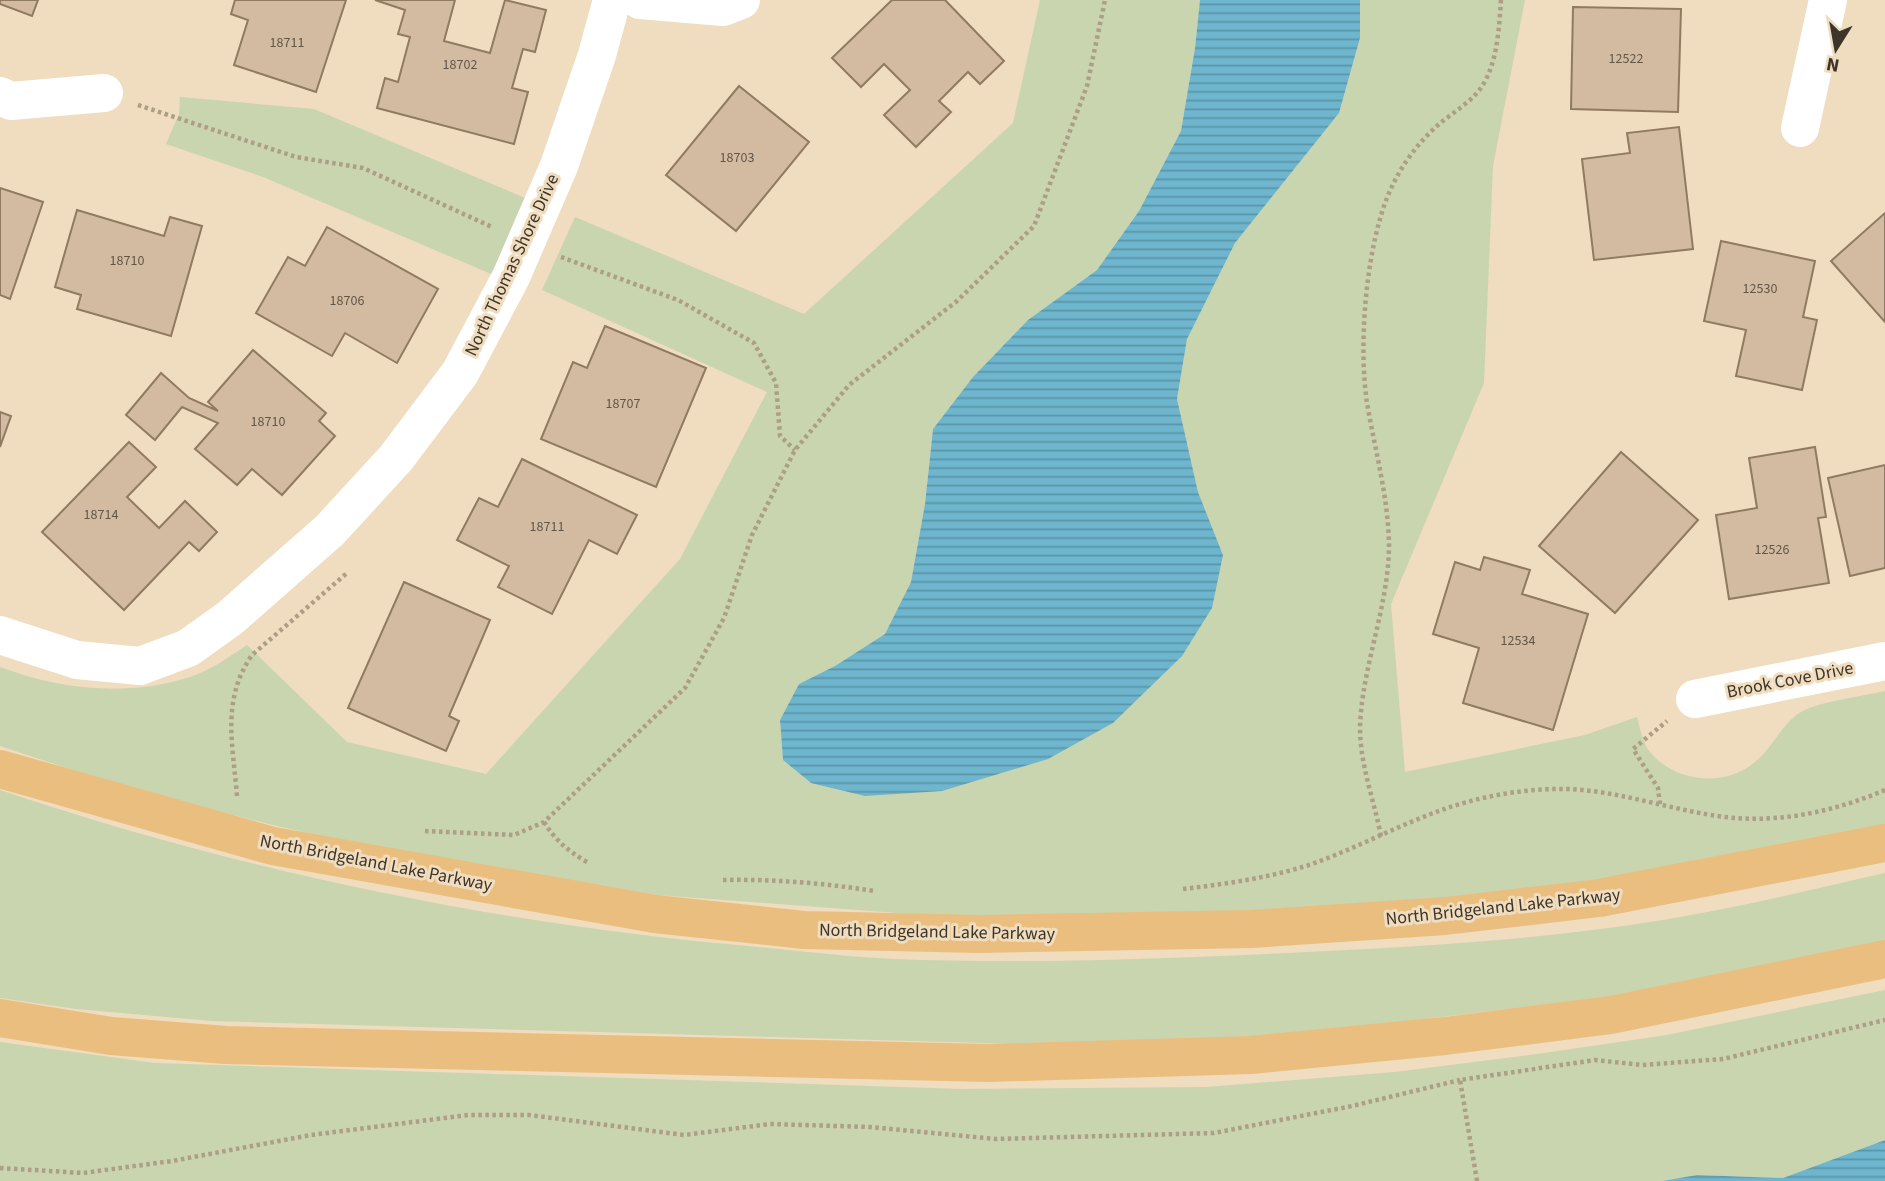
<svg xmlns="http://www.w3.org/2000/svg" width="1885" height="1181" font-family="'Source Sans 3',sans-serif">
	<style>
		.green { fill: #c8d5af }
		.water { fill: url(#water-rules) }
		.building { fill: #d3bba1; stroke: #907a61; stroke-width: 2 }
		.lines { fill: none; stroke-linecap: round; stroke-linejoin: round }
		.path { stroke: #ad9e86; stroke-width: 4.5; stroke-dasharray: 3.5 3.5; stroke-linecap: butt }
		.minor { stroke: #fff; stroke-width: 38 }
		.major { stroke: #eabe7f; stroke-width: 38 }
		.labels { text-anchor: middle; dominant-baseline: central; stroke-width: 6; stroke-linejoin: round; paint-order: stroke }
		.number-label { font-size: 14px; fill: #625647 }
		.street-label { font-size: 18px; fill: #3d3529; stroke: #f0dcbe }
	</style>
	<defs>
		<pattern id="water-rules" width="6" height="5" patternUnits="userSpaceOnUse" patternTransform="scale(1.75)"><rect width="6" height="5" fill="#6eb5ce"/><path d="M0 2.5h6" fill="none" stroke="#5c94a7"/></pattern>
	</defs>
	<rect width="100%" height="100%" fill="#f0dcbe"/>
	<g class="green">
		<path d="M1040,0h160l-5,48 -14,83 -42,80 -42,59 -69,50 -55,57 -40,52 -8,75 -14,78 -26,52 -50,32 -36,18 -19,36 3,40 28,23 412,-228 -25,-63 -21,-93 10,-61 48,-95 104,-130 21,-75v-38h165l-32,166 -9,217 -93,221 14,168 180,-37 52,-18c3,11 6,27 13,35 24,30 75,36 105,10 19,-15 28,-43 52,-53 19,-8 56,-13 78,-18v141l-296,56 -307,26 -344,2 -281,-21 -249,-40 -127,-28 -154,-39 -127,-42v-79c61,23 128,30 190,10 21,-7 39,-20 57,-32l100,97 139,32 194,-215 87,-167 -225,-102 33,-73 229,97 209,-191z"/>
		<polygon points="180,97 314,109 537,203 503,279 263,177 166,144 179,114"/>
		<path d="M0,790c250,84 507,136 769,158 41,4 83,9 124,11 132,5 262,0 394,-6 140,-7 282,-14 420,-41 60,-11 119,-26 178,-39v70l-230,48 -386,47 -182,8 -875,-25 -136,-12 -76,-11z"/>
		<polygon points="1885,990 1885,1140 1783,1178 1697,1175 1662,1181 0,1181 0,1042 155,1063 962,1089 1206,1087 1395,1072 1537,1054 1667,1035"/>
	</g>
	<g class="water">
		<polygon points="1200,0 1360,0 1360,38 1339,113 1235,243 1187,339 1177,399 1198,492 1223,555 1212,608 1182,656 1113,723 1048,759 942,791 865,796 811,783 783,760 780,720 799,684 835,666 885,634 911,582 925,504 933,429 973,377 1028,320 1097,270 1139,211 1181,131 1195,48"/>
		<polygon points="1885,1140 1885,1181 1662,1181 1697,1175 1783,1178"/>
	</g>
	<g class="building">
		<polygon points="0,0 38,0 32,16 0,4"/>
		<polygon points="235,0 346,0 316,92 234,65 248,20 231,14"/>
		<polygon points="375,0 455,0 444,41 490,53 505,0 546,10 535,52 523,49 512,88 528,92 514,144 377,108 385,78 398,82 410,37 398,34 405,10"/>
		<polygon points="892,0 945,0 1004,61 980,84 968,72 939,101 951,112 916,147 884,115 910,90 884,64 861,87 832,58"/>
		<polygon points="1573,7 1681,9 1678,112 1571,109"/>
		<polygon points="739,86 809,142 736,231 666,175"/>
		<polygon points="1679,127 1693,249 1594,260 1582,159 1630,153 1627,133"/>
		<polygon points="0,188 43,202 10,299 0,295"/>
		<polygon points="77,210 164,236 170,217 202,226 171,336 77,309 81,295 55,287"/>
		<polygon points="1885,213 1885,322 1831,261"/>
		<polygon points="327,227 438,289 397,363 345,333 332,356 256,313 288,257 305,266"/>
		<polygon points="1721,241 1815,261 1803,317 1817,320 1802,390 1736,376 1746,330 1704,321"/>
		<polygon points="605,326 706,368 656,487 541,439 573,362 587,368"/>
		<polygon points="253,350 326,413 319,421 335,436 282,495 252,469 237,485 195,449 218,423 182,407 155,440 126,415 161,373 189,398 218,411 208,402"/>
		<polygon points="0,412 11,416 0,447"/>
		<polygon points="129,442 156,467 127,497 159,528 185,501 217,532 199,551 189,542 124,610 42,532"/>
		<polygon points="1815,447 1826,517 1818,518 1829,583 1729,599 1716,515 1757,508 1749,458"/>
		<polygon points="1621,452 1698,520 1615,613 1539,546"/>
		<polygon points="522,459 637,515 617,554 589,540 552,614 498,587 509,566 457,540 479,498 498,507"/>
		<polygon points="1885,465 1885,568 1850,576 1828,478"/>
		<polygon points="1484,557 1530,570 1522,594 1588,614 1553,730 1463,703 1479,648 1433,634 1455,562 1480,570"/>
		<polygon points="404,582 490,620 449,716 459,721 446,751 348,708"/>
	</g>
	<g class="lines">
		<g class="path">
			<polyline points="138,105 296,157 363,168 492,227"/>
			<polyline points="561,257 678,300 754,343 776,383 780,436 795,450"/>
			<path d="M237,796c-4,-51 -16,-96 15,-141l95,-82"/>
			<polyline points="1660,804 1658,788 1633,749 1667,721"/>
			<path d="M544,822c12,19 24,29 43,40"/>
			<polyline points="425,831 514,835 544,822 685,688 724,618 752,535 795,450 849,385 957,301 1034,226 1087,86 1105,0"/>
			<path d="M1381,836c-7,-36 -21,-71 -21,-109 2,-61 29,-121 29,-183 -1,-48 -14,-94 -22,-141 -8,-54 -2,-132 13,-184 10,-37 30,-69 58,-94 15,-13 36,-24 46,-42 14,-25 15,-56 17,-83"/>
			<path d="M723,880c51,-1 100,3 151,11"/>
			<path d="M1183,889c42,-5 85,-11 126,-24 43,-15 84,-37 127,-53 40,-15 88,-24 131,-23 57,2 111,24 168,29 51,4 103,-8 150,-28"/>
			<polyline points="0,1168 83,1173 172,1161 311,1135 468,1115 529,1115 684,1135 770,1124 870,1127 996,1139 1214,1133 1352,1106 1460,1080"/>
			<polyline points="1477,1181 1460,1080 1595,1060 1642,1065 1723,1059 1885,1020"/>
		</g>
		<g class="minor">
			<polyline points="640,0 723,7 741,0"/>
			<polyline points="0,96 11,101 104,93"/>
			<polyline points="1800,128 1828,0"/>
			<polyline points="0,635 77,660 140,666 188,648 230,618 330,530 396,458 460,373 511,277 559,166 597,55 612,0"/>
			<polyline points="1695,699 1885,661"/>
		</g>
		<g class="major">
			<polyline points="0,769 273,846 655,914 804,930 979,934 1252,929 1445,916 1599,898 1885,843"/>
			<polyline points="0,1018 111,1036 226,1045 989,1063 1251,1055 1445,1036 1611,1015 1885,959"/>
		</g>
	</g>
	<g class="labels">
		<g class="number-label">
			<text x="287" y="43">18711</text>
			<text x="1626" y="59">12522</text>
			<text x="460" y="65">18702</text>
			<text x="737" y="158">18703</text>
			<text x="127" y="261">18710</text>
			<text x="1760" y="289">12530</text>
			<text x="347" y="301">18706</text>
			<text x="623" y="404">18707</text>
			<text x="268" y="422">18710</text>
			<text x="101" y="515">18714</text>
			<text x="547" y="527">18711</text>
			<text x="1772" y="550">12526</text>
			<text x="1518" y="641">12534</text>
		</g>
		<g class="street-label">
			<text transform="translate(512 265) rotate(-65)">North Thomas Shore Drive</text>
			<text transform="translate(1790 680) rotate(-11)">Brook Cove Drive</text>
			<text transform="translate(376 863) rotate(11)">North Bridgeland Lake Parkway</text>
			<text transform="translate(1503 907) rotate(-6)">North Bridgeland Lake Parkway</text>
			<text transform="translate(937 932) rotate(1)">North Bridgeland Lake Parkway</text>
		</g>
	</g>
	<g transform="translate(1836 49) rotate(191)" stroke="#f0dcbe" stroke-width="5" paint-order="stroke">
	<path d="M0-5L12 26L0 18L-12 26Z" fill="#3d3529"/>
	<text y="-10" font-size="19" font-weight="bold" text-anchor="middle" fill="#3d3529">N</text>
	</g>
</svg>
